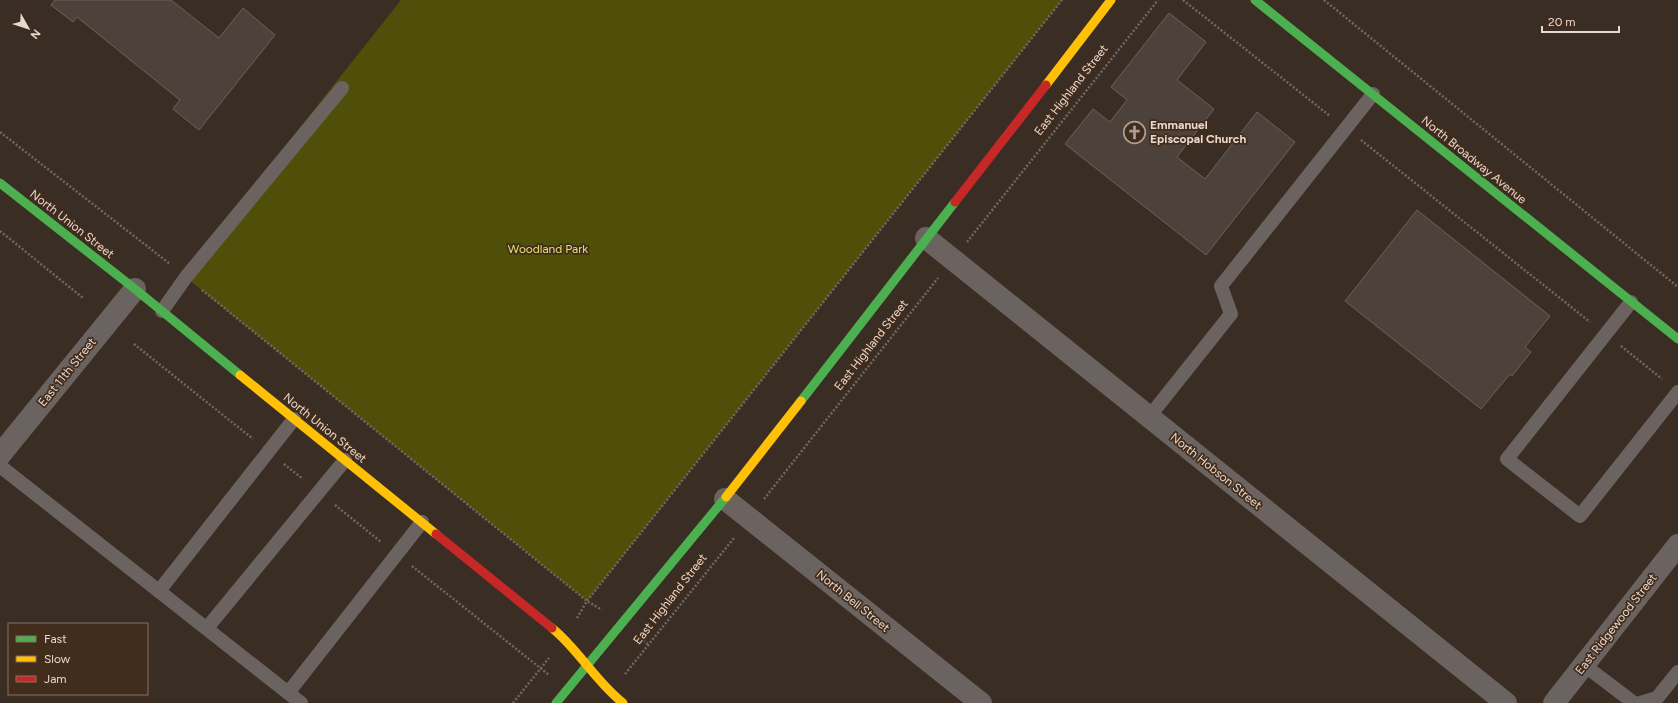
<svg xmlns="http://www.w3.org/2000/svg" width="1678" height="703" font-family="Figtree,sans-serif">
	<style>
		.green { fill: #4f4f09 }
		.building { fill: #4d423b; stroke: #6d625a }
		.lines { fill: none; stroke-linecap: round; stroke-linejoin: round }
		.path { stroke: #706865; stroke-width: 2.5; stroke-dasharray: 2 2; stroke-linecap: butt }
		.lane { stroke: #6a6360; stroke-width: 14 }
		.street { stroke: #6a6360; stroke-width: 22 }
		.fast { stroke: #4caf50; stroke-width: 9 }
		.slow { stroke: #ffc107; stroke-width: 9 }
		.jam { stroke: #c62828; stroke-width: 9 }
		.labels { text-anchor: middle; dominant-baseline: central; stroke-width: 3.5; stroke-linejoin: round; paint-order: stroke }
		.street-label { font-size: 12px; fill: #e8d9cf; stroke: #422c1c }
		.poi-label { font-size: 12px; font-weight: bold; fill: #e8d9cf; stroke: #422c1c; text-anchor: start }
		.park-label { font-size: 12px; fill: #dfe569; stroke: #422c1c }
	</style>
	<rect width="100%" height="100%" fill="#3a2d24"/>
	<polygon class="green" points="401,0 1062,0 587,601 183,275"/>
	<g class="building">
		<polygon points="55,0 171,0 219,38 243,8 275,35 199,130 173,109 180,100 77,17 73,22 51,5"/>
		<polygon points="1169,13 1206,42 1177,80 1214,109 1177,157 1205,179 1257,112 1295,142 1206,255 1065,144 1093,109 1110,122 1127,100 1111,87"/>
		<polygon points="1417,210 1550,316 1525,347 1531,352 1512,376 1510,374 1481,409 1345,301"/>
	</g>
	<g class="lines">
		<g class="path">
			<polyline points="1183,0 1330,116"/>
			<polyline points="1324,0 1678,287"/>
			<polyline points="0,132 170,264"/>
			<polyline points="1361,140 1590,322"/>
			<polyline points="0,231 83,298"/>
			<polyline points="967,242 1158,0"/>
			<polyline points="202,290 587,601 602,610"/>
			<polyline points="134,344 253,439"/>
			<polyline points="1621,346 1662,379"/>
			<polyline points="284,464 303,479"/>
			<polyline points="764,499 938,278"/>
			<polyline points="335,505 381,542"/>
			<polyline points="412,566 549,675"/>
			<polyline points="577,618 587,601 1062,0"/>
			<polyline points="640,638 649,645"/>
			<polyline points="625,674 734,538"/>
			<polyline points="513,703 549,658"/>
		</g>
		<g class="lane">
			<polyline points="1631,302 1507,459 1580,516 1678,392"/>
			<polyline points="162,311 186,277 342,88"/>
			<polyline points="1149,417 1231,314 1221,286 1373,94"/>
			<polyline points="0,466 301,703"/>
			<polyline points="159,591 294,419"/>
			<polyline points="207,628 345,460"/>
			<polyline points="1584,665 1634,703"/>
			<polyline points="288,693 422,522"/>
			<polyline points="1640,703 1657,698 1678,672"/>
		</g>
		<g class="street">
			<polyline points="926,238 1506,703"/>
			<polyline points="0,455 135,289"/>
			<polyline points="725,499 981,703"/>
			<polyline points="1554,703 1678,545"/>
		</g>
		<g class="fast">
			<polyline points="1255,0 1678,339"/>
			<polyline points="0,183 135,289 240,375"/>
			<polyline points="801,401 955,202"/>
			<polyline points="556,703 726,497"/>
		</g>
		<g class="slow">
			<polyline points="1046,85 1111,0"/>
			<polyline points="240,375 436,534"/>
			<polyline points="726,497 801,401"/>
			<path d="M552,628c27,22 43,53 71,75"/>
		</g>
		<g class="jam">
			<polyline points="955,202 1046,85"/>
			<polyline points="436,534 552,628"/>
		</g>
	</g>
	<defs>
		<symbol id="church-ring" viewBox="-11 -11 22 22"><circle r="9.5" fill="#422c1c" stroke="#ab9d93" stroke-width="1.5"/><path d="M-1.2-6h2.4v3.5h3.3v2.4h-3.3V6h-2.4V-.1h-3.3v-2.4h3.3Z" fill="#ab9d93"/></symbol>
	</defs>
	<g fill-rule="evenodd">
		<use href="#church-ring" x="1122" y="120" width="25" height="25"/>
	</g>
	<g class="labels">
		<g class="street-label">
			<text transform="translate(1071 90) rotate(-52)">East Highland Street</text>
			<text transform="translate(1474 160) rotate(39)">North Broadway Avenue</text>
			<text transform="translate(72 224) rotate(38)">North Union Street</text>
			<text transform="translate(871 345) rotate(-52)">East Highland Street</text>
			<text transform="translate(67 372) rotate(-51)">East 11th Street</text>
			<text transform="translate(325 428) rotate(39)">North Union Street</text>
			<text transform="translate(1216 471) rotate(39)">North Hobson Street</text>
			<text transform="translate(670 599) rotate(-52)">East Highland Street</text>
			<text transform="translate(853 601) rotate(39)">North Bell Street</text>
			<text transform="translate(1616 624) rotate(-52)">East Ridgewood Street</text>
		</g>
		<g class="poi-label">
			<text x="1150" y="125">Emmanuel<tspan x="1150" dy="14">Episcopal Church</tspan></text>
		</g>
		<g class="park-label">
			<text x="548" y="249">Woodland Park</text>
		</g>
	</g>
	<rect x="8" y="623" width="140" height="72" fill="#422c1c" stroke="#847164"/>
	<rect x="16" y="636" width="20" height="6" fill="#4caf50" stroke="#847164"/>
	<text x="44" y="643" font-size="12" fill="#e8d9cf">Fast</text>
	<rect x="16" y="656" width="20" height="6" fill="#ffc107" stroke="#847164"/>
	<text x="44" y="663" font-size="12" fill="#e8d9cf">Slow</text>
	<rect x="16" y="676" width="20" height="6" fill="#c62828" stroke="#847164"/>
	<text x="44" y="683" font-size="12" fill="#e8d9cf">Jam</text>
	<g transform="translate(28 28) rotate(129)" stroke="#422c1c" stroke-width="3" paint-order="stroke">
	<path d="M0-3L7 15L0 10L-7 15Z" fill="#e8d9cf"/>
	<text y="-6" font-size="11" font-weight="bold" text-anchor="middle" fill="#e8d9cf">N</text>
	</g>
	<path d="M1542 26v6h77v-6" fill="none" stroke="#e8d9cf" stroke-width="2"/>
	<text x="1548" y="26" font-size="12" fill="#e8d9cf" stroke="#422c1c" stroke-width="3" paint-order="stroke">20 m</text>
</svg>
